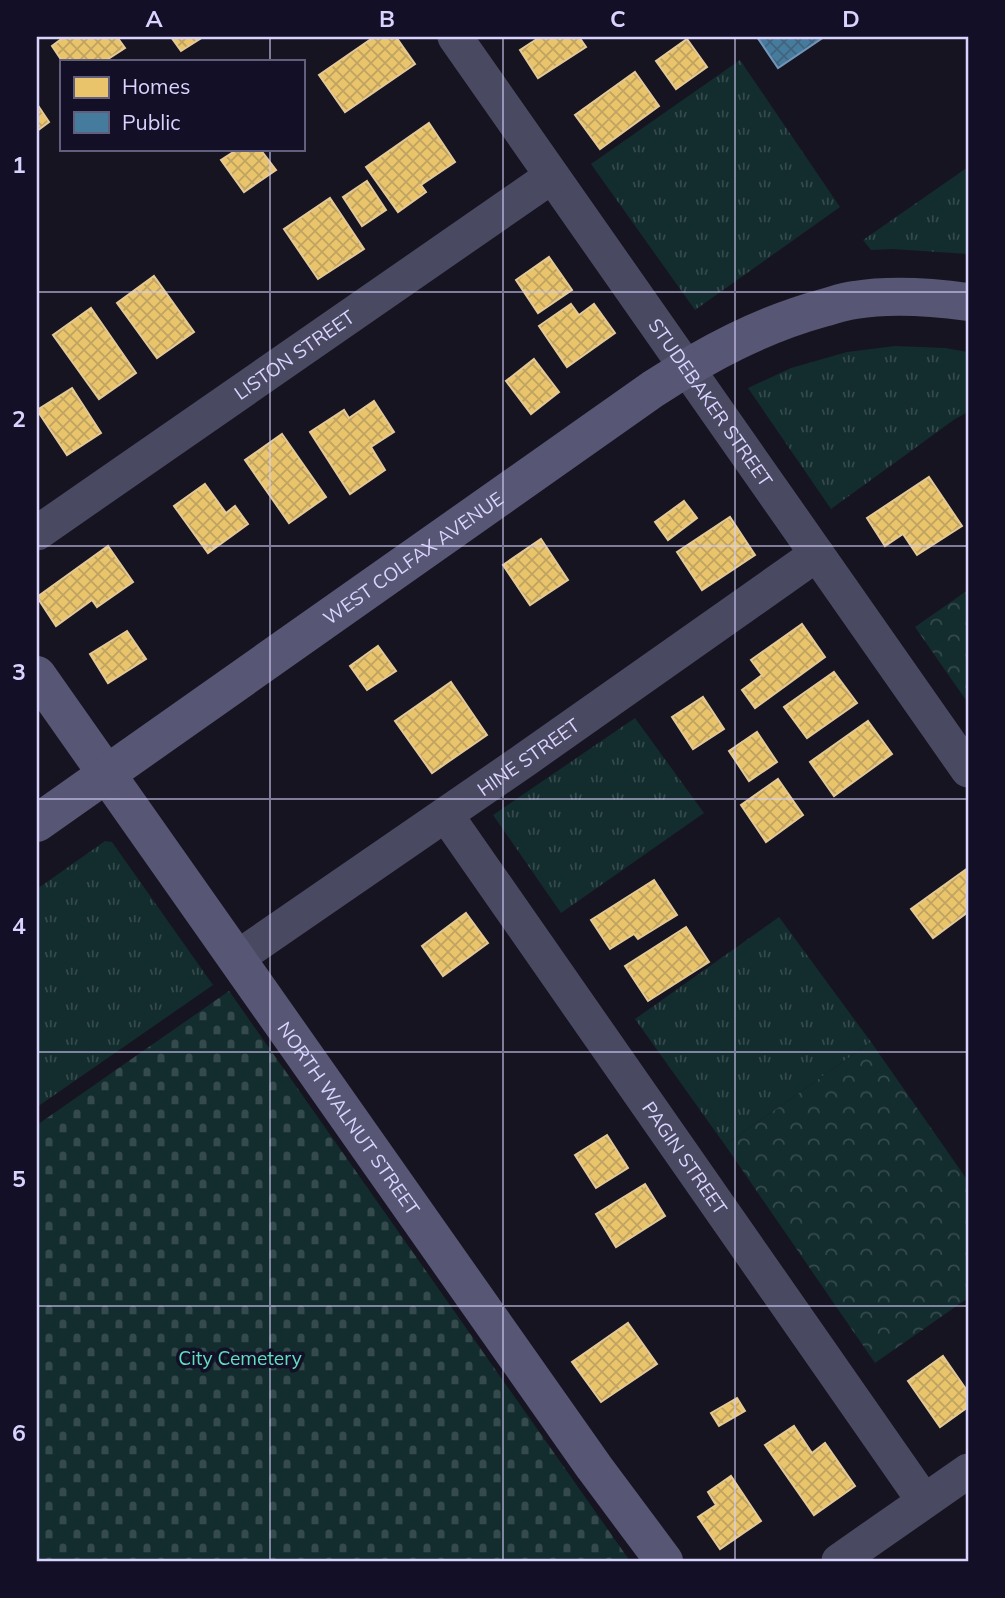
<svg xmlns="http://www.w3.org/2000/svg" width="1005" height="1598" font-family="Mulish,sans-serif">
	<style>
		.grass { fill: url(#grass-tufts) }
		.forest { fill: url(#forest-crowns) }
		.cemetery { fill: url(#cemetery-stones) }
		.homes { fill: url(#homes-cross-hatch); stroke: #e4c997; stroke-width: 2 }
		.public { fill: url(#public-cross-hatch); stroke: #7196ba; stroke-width: 2 }
		.lines { fill: none; stroke-linecap: round; stroke-linejoin: round }
		.street { stroke: #4a4962; stroke-width: 35 }
		.secondary { stroke: #575674; stroke-width: 38 }
		.grid { fill: none; stroke: #d9d4ff; stroke-width: 2; stroke-opacity: 0.55 }
		.labels { text-anchor: middle; dominant-baseline: central; stroke-width: 7; stroke-linejoin: round; paint-order: stroke }
		.street-label { font-size: 19px; fill: #d9d4ff; stroke: #130f26 }
		.park-label { font-size: 19px; fill: #5fe0c0; stroke: #130f26 }
		.neatline { fill: none; stroke: #d9d4ff; stroke-width: 2.5 }
		.grid-label { font-size: 23px; text-anchor: middle; font-weight: bold; fill: #d9d4ff }
	</style>
	<defs>
		<pattern id="grass-tufts" width="24" height="20" patternUnits="userSpaceOnUse" patternTransform="scale(1.75)"><rect width="24" height="20" fill="#132c2d"/><path d="M3 7l-1-3M5 7V3M7 7l1-3M15 17l-1-3M17 17v-4M19 17l1-3" fill="none" stroke="#354a4c"/></pattern>
		<pattern id="forest-crowns" width="20" height="18" patternUnits="userSpaceOnUse" patternTransform="scale(1.75)"><rect width="20" height="18" fill="#132c2d"/><path d="M2 6a3 3 0 1 1 6 0M12 15a3 3 0 1 1 6 0" fill="none" stroke="#354a4c"/></pattern>
		<pattern id="cemetery-stones" width="16" height="16" patternUnits="userSpaceOnUse" patternTransform="scale(1.75)"><rect width="16" height="16" fill="#132c2d"/><path d="M2 7V4a2 2 0 0 1 4 0v3zM10 15v-3a2 2 0 0 1 4 0v3z" fill="#354a4c"/></pattern>
		<pattern id="homes-cross-hatch" width="8" height="8" patternUnits="userSpaceOnUse" patternTransform="scale(1.75)"><rect width="8" height="8" fill="#e9c46a"/><path d="M0 0l8 8M0 8l8-8" fill="none" stroke="#bfa362"/></pattern>
		<pattern id="public-cross-hatch" width="8" height="8" patternUnits="userSpaceOnUse" patternTransform="scale(1.75)"><rect width="8" height="8" fill="#457b9d"/><path d="M0 0l8 8M0 8l8-8" fill="none" stroke="#43637d"/></pattern>
	</defs>
	<rect width="100%" height="100%" fill="#161421"/>
	<g class="grass">
		<polygon points="740,60 840,207 695,310 591,164"/>
		<polygon points="968,167 968,254 892,249 871,250 863,240"/>
		<polygon points="895,346 945,348 968,352 968,412 955,419 831,509 748,388 791,368 847,352"/>
		<polygon points="635,718 704,813 561,913 493,815"/>
		<polygon points="105,841 112,842 213,985 37,1107 37,889"/>
		<polygon points="779,917 871,1042 725,1145 635,1019"/>
	</g>
	<g class="forest">
		<polygon points="968,590 968,703 915,627"/>
		<polygon points="871,1042 968,1181 968,1298 875,1363 725,1145"/>
	</g>
	<polygon class="cemetery" points="229,991 630,1561 37,1561 37,1125"/>
	<g class="homes">
		<polygon points="64,37 117,37 125,48 105,61 62,61 52,46"/>
		<polygon points="171,37 203,37 181,51"/>
		<polygon points="374,37 396,37 415,64 345,112 319,75"/>
		<polygon points="540,37 579,37 586,47 538,78 520,50"/>
		<polygon points="687,39 707,67 676,89 656,61"/>
		<polygon points="635,72 659,106 600,149 575,115"/>
		<polygon points="37,104 49,122 37,131"/>
		<polygon points="429,123 455,162 421,185 426,192 398,212 366,167"/>
		<polygon points="238,149 260,149 276,170 244,192 221,160"/>
		<polygon points="367,181 386,210 362,226 343,197"/>
		<polygon points="330,198 364,249 318,279 284,229"/>
		<polygon points="549,257 572,290 538,313 516,280"/>
		<polygon points="154,276 194,332 157,358 117,303"/>
		<polygon points="571,304 579,315 594,304 615,333 567,367 539,326"/>
		<polygon points="91,308 136,373 99,399 53,335"/>
		<polygon points="534,359 559,392 531,414 506,381"/>
		<polygon points="72,388 101,433 67,455 37,410"/>
		<polygon points="374,401 394,432 371,447 385,470 350,494 310,432 344,410 349,418"/>
		<polygon points="282,434 326,497 289,523 245,460"/>
		<polygon points="929,477 962,526 917,555 903,534 885,546 867,518"/>
		<polygon points="205,484 226,513 235,506 248,524 208,553 174,506"/>
		<polygon points="684,501 697,518 668,540 655,522"/>
		<polygon points="730,517 755,555 702,590 677,552"/>
		<polygon points="541,539 568,580 530,605 503,565"/>
		<polygon points="108,546 133,582 97,607 92,600 56,626 37,597"/>
		<polygon points="802,624 825,657 755,708 742,690 762,675 751,660"/>
		<polygon points="127,631 146,659 108,683 90,654"/>
		<polygon points="378,646 396,671 367,690 350,666"/>
		<polygon points="834,672 857,703 807,738 784,707"/>
		<polygon points="451,682 487,735 432,773 395,721"/>
		<polygon points="703,697 724,729 693,749 672,717"/>
		<polygon points="868,721 892,754 834,796 810,762"/>
		<polygon points="757,732 777,762 749,781 729,751"/>
		<polygon points="778,779 803,815 766,842 741,805"/>
		<polygon points="968,868 968,912 933,938 911,909"/>
		<polygon points="654,880 677,915 638,939 634,934 610,949 591,920"/>
		<polygon points="466,913 488,943 443,976 422,946"/>
		<polygon points="686,927 709,962 648,1001 625,966"/>
		<polygon points="607,1135 628,1168 596,1188 575,1155"/>
		<polygon points="645,1184 665,1216 616,1247 596,1214"/>
		<polygon points="628,1323 657,1364 601,1402 572,1362"/>
		<polygon points="943,1356 968,1392 968,1407 940,1427 908,1381"/>
		<polygon points="737,1398 745,1411 719,1426 711,1413"/>
		<polygon points="794,1426 812,1453 825,1443 855,1486 814,1515 765,1445"/>
		<polygon points="731,1476 761,1521 720,1549 698,1517 716,1505 708,1492"/>
	</g>
	<polygon class="public" points="757,37 824,37 778,68"/>
	<g class="lines">
		<g class="street">
			<path id="s1" d="M455,37l513,733"/>
			<path id="s2" d="M37,533l515,-357"/>
			<path id="s3" d="M446,815l478,686"/>
			<path id="s4" d="M237,958l289,-199 291,-205"/>
			<polyline points="839,1561 968,1471"/>
		</g>
		<g class="secondary">
			<path id="s5" d="M37,675l557,792 70,94"/>
			<path id="s6" d="M37,823l616,-434c54,-35 108,-64 170,-81 11,-3 21,-7 32,-8 37,-6 76,-3 113,2"/>
		</g>
	</g>
	<path class="grid" d="M270,37v24M503,37v1524M735,37v1524M270,149v1412M37,292h931M37,546h931M37,799h931M37,1052h931M37,1306h931"/>
	<g class="labels">
		<g class="street-label">
			<text stroke="none"><textPath href="#s2" startOffset="313">LISTON STREET</textPath></text>
			<text stroke="none"><textPath href="#s1" startOffset="446">STUDEBAKER STREET</textPath></text>
			<text stroke="none"><textPath href="#s6" startOffset="460">WEST COLFAX AVENUE</textPath></text>
			<text stroke="none"><textPath href="#s4" startOffset="354">HINE STREET</textPath></text>
			<text stroke="none"><textPath href="#s5" startOffset="542">NORTH WALNUT STREET</textPath></text>
			<text stroke="none"><textPath href="#s3" startOffset="418">PAGIN STREET</textPath></text>
		</g>
		<g class="park-label">
			<text x="240" y="1358">City Cemetery</text>
		</g>
	</g>
	<rect width="1005" height="1598" fill="none" stroke="#130f26" stroke-width="77"/>
	<rect x="60" y="60" width="245" height="91" fill="#130f26" stroke="#625e7d" stroke-width="2"/>
	<rect x="74" y="77" width="35" height="21" fill="#e9c46a" stroke="#625e7d" stroke-width="2"/>
	<text x="122" y="94" font-size="21" fill="#d9d4ff">Homes</text>
	<rect x="74" y="112" width="35" height="21" fill="#457b9d" stroke="#625e7d" stroke-width="2"/>
	<text x="122" y="130" font-size="21" fill="#d9d4ff">Public</text>
	<rect x="38" y="38" width="929" height="1522" class="neatline"/>
	<g class="grid-label">
		<text x="154" y="27">A</text>
		<text x="387" y="27">B</text>
		<text x="618" y="27">C</text>
		<text x="851" y="27">D</text>
		<text x="19" y="173">1</text>
		<text x="19" y="427">2</text>
		<text x="19" y="680">3</text>
		<text x="19" y="934">4</text>
		<text x="19" y="1187">5</text>
		<text x="19" y="1441">6</text>
	</g>
</svg>
